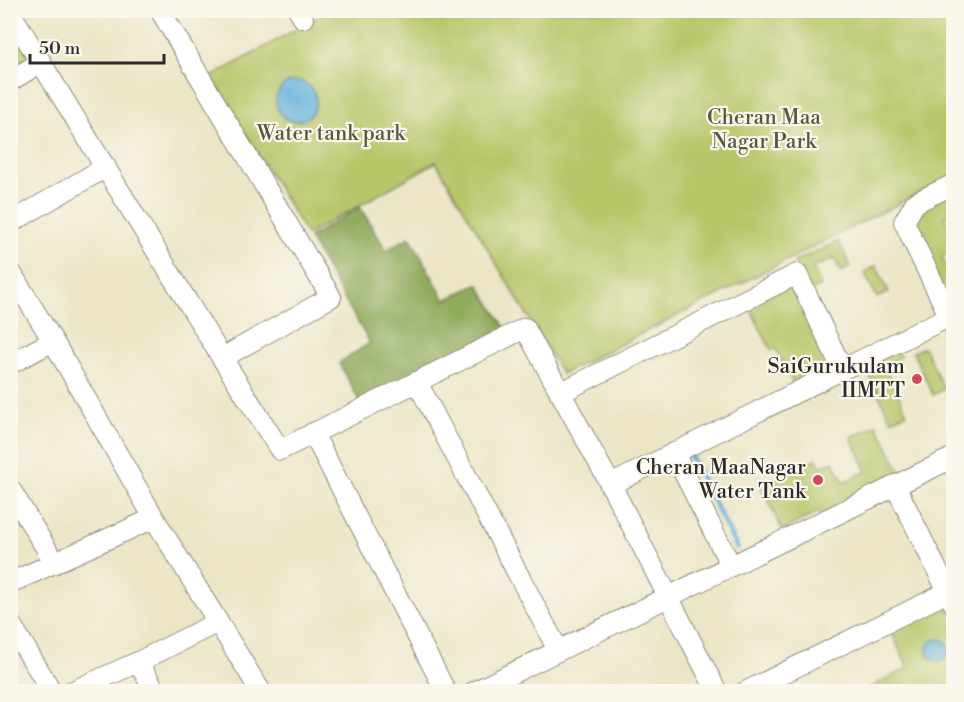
<svg xmlns="http://www.w3.org/2000/svg" width="964" height="702" font-family="'Libre Bodoni',serif">
	<style>
		.green { fill: #b7c669; stroke: #71784a; stroke-width: 1.5 }
		.forest { fill: #91ab5d; stroke: #5e6b44; stroke-width: 1.5 }
		.water { fill: #60b0db; stroke: #466e83; stroke-width: 1.5 }
		.lines { fill: none; stroke-linecap: round; stroke-linejoin: round }
		.stream { stroke: #60b0db; stroke-width: 5 }
		.minor-casing { stroke: #8c8879; stroke-width: 22 }
		.minor { stroke: #fff; stroke-width: 20 }
		.poi-dot { fill: #d1495b; stroke: #fbf7ec; stroke-width: 2 }
		.labels { text-anchor: middle; dominant-baseline: central; stroke-width: 4.5; stroke-linejoin: round; paint-order: stroke }
		.park-label { font-size: 21px; fill: #555a3e; stroke: #fbf7ec }
		.poi-label { font-size: 21px; fill: #2b2b2b; stroke: #fbf7ec; text-anchor: end }
	</style>
	<rect width="100%" height="100%" fill="#fbf7ec"/>
	<filter id="ink" filterUnits="userSpaceOnUse"><feTurbulence type="fractalNoise" baseFrequency=".0167" numOctaves="2"/><feDisplacementMap in="SourceGraphic" scale="12" xChannelSelector="R" yChannelSelector="G"/><feConvolveMatrix kernelMatrix="1 2 1 2 8 2 1 2 1" color-interpolation-filters="sRGB"/></filter>
	<filter id="wash" filterUnits="userSpaceOnUse"><feTurbulence type="fractalNoise" baseFrequency=".008" numOctaves="4" result="noise"/><feDisplacementMap in="SourceGraphic" scale="24" xChannelSelector="R" yChannelSelector="G"/><feGaussianBlur stdDeviation="1.35" result="paint"/><feColorMatrix in="noise" values="0 0 0 0 0 0 0 0 0 0 0 0 0 0 0 0 0 1.4 0 .05"/><feComposite in="paint" operator="in"/></filter>
	<g filter="url(#wash)">
		<rect width="100%" height="100%" fill="#ece6c7"/>
		<g class="green">
			<polygon points="329,11 953,11 953,176 562,374 436,162 307,235 211,77"/>
			<polygon points="10,26 30,57 11,69 10,69"/>
			<polygon points="947,192 954,206 953,212 944,217 954,238 953,250 942,257 953,285 953,298 947,302 907,223 919,205"/>
			<polygon points="838,241 851,267 841,272 834,258 813,268 821,286 809,292 794,262"/>
			<polygon points="876,266 889,292 877,298 864,272"/>
			<polygon points="793,279 836,369 796,389 776,349 771,350 747,302"/>
			<polygon points="895,346 900,357 884,365 907,413 891,420 863,362"/>
			<polygon points="924,347 944,389 933,395 913,352"/>
			<polygon points="877,425 901,473 822,518 819,512 782,530 761,486 816,459 821,467 833,461 844,482 867,471 851,437"/>
			<polygon points="944,600 953,619 953,691 861,692 908,668 889,627"/>
		</g>
		<polygon class="forest" points="360,207 386,250 410,237 445,300 478,284 506,329 360,402 339,363 370,343 309,238"/>
		<g class="water">
			<circle cx="296" cy="101" r="20"/>
			<circle cx="938" cy="650" r="11"/>
		</g>
		<g class="lines">
			<polyline class="stream" points="695,453 690,455 737,548"/>
		</g>
	</g>
	<g filter="url(#ink)">
		<g class="lines">
			<defs>
				<g id="minor">
					<polyline points="160,10 331,297 222,358"/>
					<polyline points="299,10 303,18"/>
					<polyline points="10,12 222,358 280,450 525,328 613,489 717,692"/>
					<polyline points="10,81 41,62"/>
					<polyline points="954,184 915,203 904,222 954,326"/>
					<polyline points="10,223 106,167"/>
					<polyline points="10,271 53,341 154,518 261,692"/>
					<polyline points="10,364 53,341"/>
					<polyline points="417,382 558,650"/>
					<polyline points="560,393 797,274 842,369"/>
					<polyline points="313,433 446,692"/>
					<polyline points="674,453 731,566"/>
					<polyline points="610,485 954,314"/>
					<polyline points="895,485 954,604"/>
					<polyline points="10,489 55,563"/>
					<polyline points="10,583 154,518"/>
					<polyline points="10,623 52,692"/>
					<polyline points="138,662 156,692"/>
					<polyline points="71,692 138,662 218,622"/>
					<polyline points="474,692 954,457"/>
					<polyline points="745,692 948,592"/>
				</g>
			</defs>
			<use href="#minor" class="minor-casing"/>
			<use href="#minor" class="minor"/>
		</g>
	</g>
	<g class="poi-dot">
		<circle cx="917" cy="379" r="6"/>
		<circle cx="818" cy="480" r="6"/>
	</g>
	<g class="labels">
		<g class="park-label">
			<text x="764" y="118">Cheran Maa<tspan x="764" dy="24">Nagar Park</tspan></text>
			<text x="331" y="134">Water tank park</text>
		</g>
		<g class="poi-label">
			<text x="905" y="367">SaiGurukulam<tspan x="905" dy="24">IIMTT</tspan></text>
			<text x="806" y="468">Cheran MaaNagar<tspan x="806" dy="24">Water Tank</tspan></text>
		</g>
	</g>
	<rect width="964" height="702" fill="none" stroke="#fbf7ec" stroke-width="36"/>
	<path d="M30 54v9h134v-9" fill="none" stroke="#2b2b2b" stroke-width="3"/>
	<text x="39" y="54" font-size="18" fill="#2b2b2b" stroke="#fbf7ec" stroke-width="4.5" paint-order="stroke">50 m</text>
</svg>
